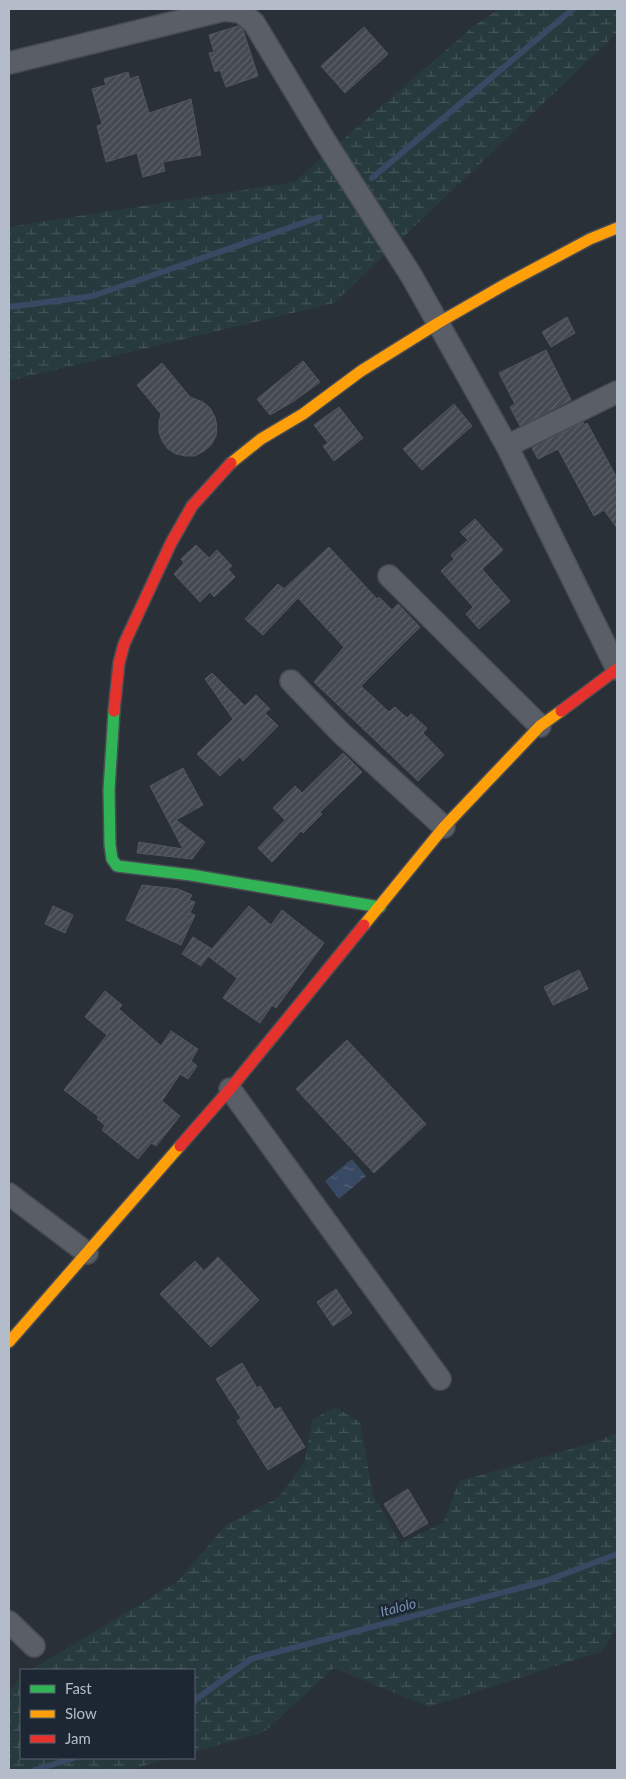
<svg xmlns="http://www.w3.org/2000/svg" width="626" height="1779" font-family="Lato,sans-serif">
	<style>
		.wetland { fill: url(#wetland-marsh) }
		.water { fill: url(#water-ripples) }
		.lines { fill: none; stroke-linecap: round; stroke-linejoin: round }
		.stream { stroke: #384963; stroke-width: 6 }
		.building { fill: url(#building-hatch); stroke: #52575f }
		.street-casing { stroke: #484c53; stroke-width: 24 }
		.fast-casing { stroke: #484c53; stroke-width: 14 }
		.slow-casing { stroke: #484c53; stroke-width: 14 }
		.jam-casing { stroke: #484c53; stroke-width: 14 }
		.street { stroke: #5a5e66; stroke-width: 21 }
		.fast { stroke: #30b455; stroke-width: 11 }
		.slow { stroke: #ff9f0a; stroke-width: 11 }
		.jam { stroke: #e5322d; stroke-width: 11 }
		.labels { text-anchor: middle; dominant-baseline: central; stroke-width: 5; stroke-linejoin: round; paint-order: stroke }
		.water-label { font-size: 14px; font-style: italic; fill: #7c92b1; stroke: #1d2633 }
	</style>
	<defs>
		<pattern id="wetland-marsh" width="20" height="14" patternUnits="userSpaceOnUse" patternTransform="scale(1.25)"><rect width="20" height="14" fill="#273a3e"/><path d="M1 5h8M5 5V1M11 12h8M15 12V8" fill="none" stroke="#445559"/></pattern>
		<pattern id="water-ripples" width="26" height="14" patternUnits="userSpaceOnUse" patternTransform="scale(1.25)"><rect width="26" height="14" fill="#384963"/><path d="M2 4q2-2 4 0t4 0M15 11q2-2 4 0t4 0" fill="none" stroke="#526178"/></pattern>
		<pattern id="building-hatch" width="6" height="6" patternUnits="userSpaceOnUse" patternTransform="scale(1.25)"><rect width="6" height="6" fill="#444950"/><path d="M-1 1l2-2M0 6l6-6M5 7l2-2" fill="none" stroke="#5d6168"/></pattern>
	</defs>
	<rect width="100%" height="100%" fill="#2a3038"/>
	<g class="wetland">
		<polygon points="499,9 617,9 617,33 334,303 9,381 9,227 294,182 475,25"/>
		<polygon points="335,1407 360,1422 373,1495 400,1543 443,1523 459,1481 592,1443 617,1433 617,1627 602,1651 429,1707 334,1668 264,1732 194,1752 194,1670 31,1670 178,1581 226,1525 279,1497 305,1461 312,1420"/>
		<polygon points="21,1677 21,1758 172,1758 128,1770 9,1770 9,1691"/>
	</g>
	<polygon class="water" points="352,1159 366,1176 339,1199 325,1181"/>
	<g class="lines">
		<g class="stream">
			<polyline points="372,178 573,9"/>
			<polyline points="9,307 93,296 320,217"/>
			<polyline points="194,1701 251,1659 546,1581 617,1554"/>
			<polyline points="35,1770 74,1758"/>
		</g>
	</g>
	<g class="building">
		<polygon points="238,26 243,30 258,76 226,87 220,70 215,72 209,53 214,52 209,35"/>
		<polygon points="364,27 388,54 345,93 321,66"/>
		<polygon points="128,72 130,79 138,76 149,113 191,99 201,155 163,162 165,171 143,177 137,153 106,162 97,126 102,124 92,89 106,85 104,79"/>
		<polygon points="567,317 575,333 551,347 542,332"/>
		<polygon points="546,350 571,400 520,426 510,407 515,404 499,373"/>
		<polygon points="303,361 320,382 294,401 270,415 257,399"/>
		<polygon points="162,363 190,397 203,402 210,408 215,417 217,426 216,436 211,445 204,451 195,456 186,456 176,454 168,449 162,441 159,432 159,422 161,414 137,385"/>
		<polygon points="454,404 472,426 422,470 403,449"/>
		<polygon points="339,407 363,438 334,461 323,446 328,443 314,425"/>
		<polygon points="583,422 585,425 587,423 617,478 617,528 604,510 594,516 558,449 538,459 532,448"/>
		<polygon points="475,519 503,550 482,569 510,601 479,629 466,614 473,607 441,571 454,559 451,555 468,540 460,532"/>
		<polygon points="196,545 209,558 217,550 232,566 228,569 235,577 214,597 210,592 200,602 174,574 184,563 181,559"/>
		<polygon points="329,547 377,599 379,597 392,610 398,604 420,627 361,686 389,712 395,707 407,718 411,714 427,728 423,733 444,755 418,781 314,682 344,647 298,598 263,635 245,619 278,584 284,589"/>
		<polygon points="212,673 245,706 256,695 270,709 265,713 278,726 243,761 240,757 220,776 197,754 233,719 205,679"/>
		<polygon points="343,753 362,772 320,812 322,814 303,833 301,831 272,862 258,848 285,820 273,808 295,786 302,793"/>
		<polygon points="183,768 203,805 176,820 205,842 192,859 137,853 139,842 183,849 150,786"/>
		<polygon points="142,885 178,889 192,895 189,900 195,902 190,913 195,915 181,945 126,920"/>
		<polygon points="53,906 73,915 65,933 45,924"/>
		<polygon points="249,906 271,925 282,910 324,943 276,1008 272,1005 260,1023 223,998 237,978 208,956 201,966 182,954 193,937 212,949"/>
		<polygon points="579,970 588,989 553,1005 544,987"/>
		<polygon points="105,991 122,1005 119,1009 161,1046 171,1031 198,1049 191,1061 197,1066 188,1079 180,1074 162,1101 180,1116 156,1146 151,1143 138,1159 102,1130 105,1125 97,1119 99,1117 64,1090 107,1035 85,1017"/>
		<polygon points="347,1040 426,1124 374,1173 296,1089"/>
		<polygon points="218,1257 259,1300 211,1347 160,1294 195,1261 204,1271"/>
		<polygon points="336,1289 352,1313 333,1326 317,1302"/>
		<polygon points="242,1363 257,1388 260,1386 275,1410 280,1407 305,1447 268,1470 237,1421 241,1418 216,1379"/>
		<polygon points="408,1489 428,1523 404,1537 384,1504"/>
	</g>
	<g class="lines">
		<defs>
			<g id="street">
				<polyline points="9,63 224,10 241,12 254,23 325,141 411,275 507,446 617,669"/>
				<polyline points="507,446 617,392"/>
				<polyline points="389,576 540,726"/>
				<polyline points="291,681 340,732 444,827"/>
				<polyline points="230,1089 440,1379"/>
				<polyline points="9,1194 87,1253"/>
				<polyline points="9,1622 34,1646"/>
			</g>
			<polyline id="fast" points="114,711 109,790 110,845 112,859 117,866 191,875 380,907"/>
			<g id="slow">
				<polyline points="231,463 261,439 303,414 361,371 438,323 504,285 590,239 617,228"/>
				<polyline points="364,925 444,827 540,726 561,711"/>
				<polyline points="9,1342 180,1146"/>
			</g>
			<g id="jam">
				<polyline points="114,711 119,663 124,644 171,543 192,506 231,463"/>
				<polyline points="561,711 617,669"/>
				<polyline points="180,1146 230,1089 364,925"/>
			</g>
		</defs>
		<use href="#street" class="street-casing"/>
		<use href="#fast" class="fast-casing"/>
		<use href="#slow" class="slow-casing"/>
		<use href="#jam" class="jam-casing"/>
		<use href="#street" class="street"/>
		<use href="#fast" class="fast"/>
		<use href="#slow" class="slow"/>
		<use href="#jam" class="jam"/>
	</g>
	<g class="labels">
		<g class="water-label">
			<text transform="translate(398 1607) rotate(-15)">Italolo</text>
		</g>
	</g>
	<rect width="626" height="1779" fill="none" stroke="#b4bcc9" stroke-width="20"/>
	<rect x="20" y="1669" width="175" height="90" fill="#1d2633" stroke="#59626f"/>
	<rect x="30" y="1685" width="25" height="8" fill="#30b455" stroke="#59626f"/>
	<text x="65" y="1694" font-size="15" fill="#b4bcc9">Fast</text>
	<rect x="30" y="1710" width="25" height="8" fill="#ff9f0a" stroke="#59626f"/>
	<text x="65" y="1719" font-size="15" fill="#b4bcc9">Slow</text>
	<rect x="30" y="1735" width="25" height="8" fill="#e5322d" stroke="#59626f"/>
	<text x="65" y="1744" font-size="15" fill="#b4bcc9">Jam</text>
</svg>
